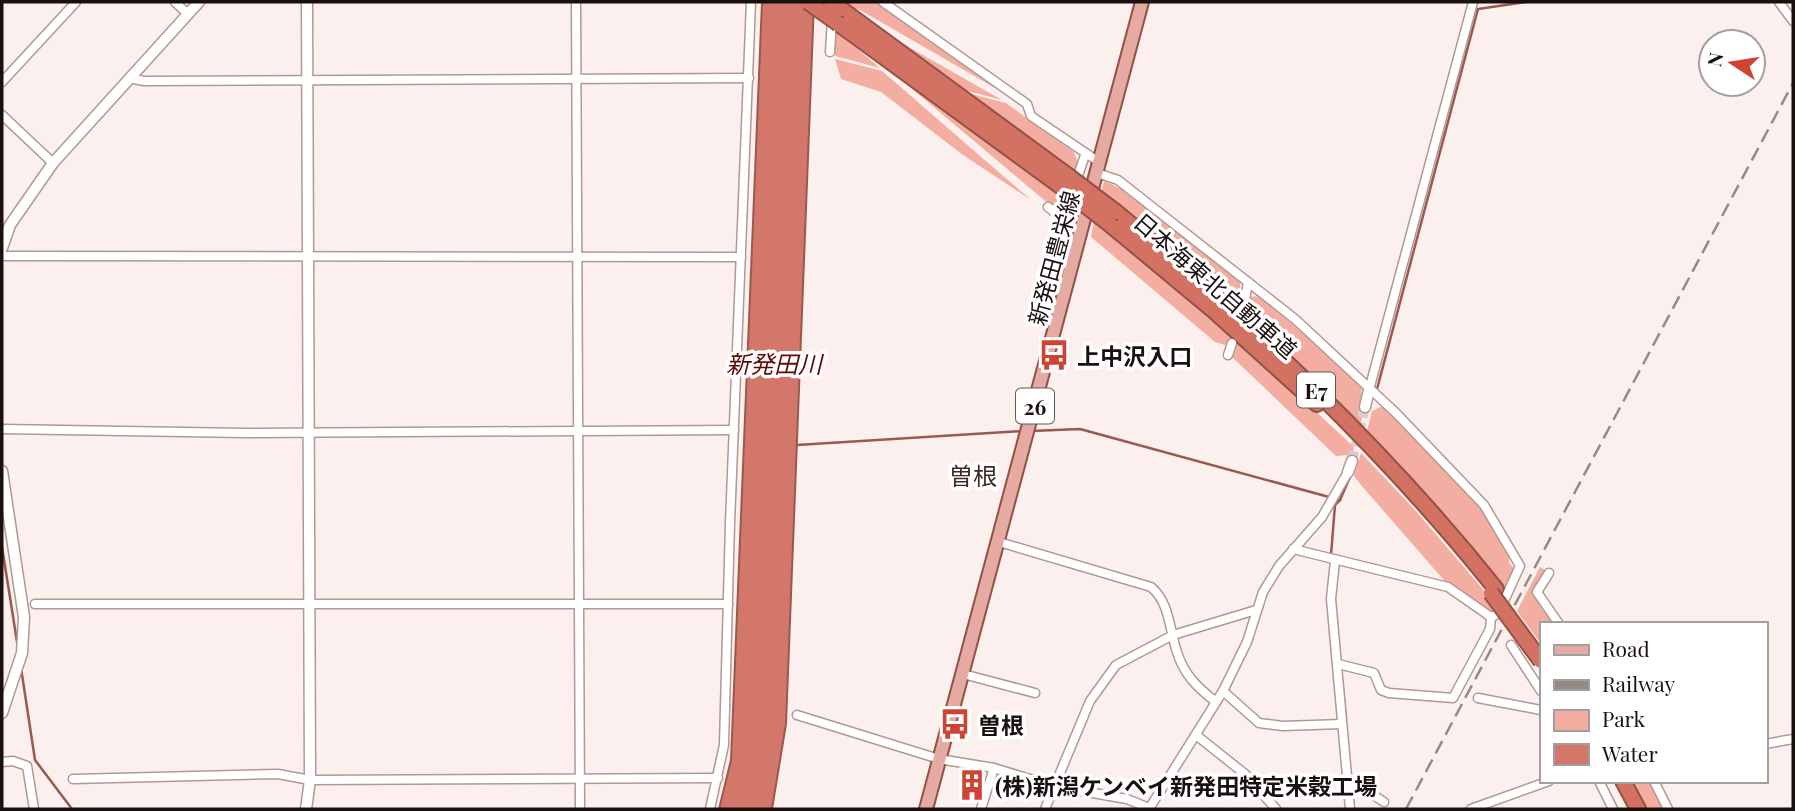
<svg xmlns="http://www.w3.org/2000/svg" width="1795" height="811" font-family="'Playfair Display','Noto Sans JP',serif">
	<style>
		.green { fill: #f4ada1 }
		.water { fill: #d27769; stroke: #9b584e; stroke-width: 2 }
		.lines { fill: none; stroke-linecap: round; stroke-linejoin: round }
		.stream { stroke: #9b584e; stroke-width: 2.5 }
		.tertiary-tunnel { stroke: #dacecd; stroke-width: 10; stroke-dasharray: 10 5; stroke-linecap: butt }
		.minor-casing { stroke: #b19893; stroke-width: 11 }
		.tertiary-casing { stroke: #b19893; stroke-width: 13 }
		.primary-casing { stroke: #925046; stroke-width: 16 }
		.motorway-casing { stroke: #925046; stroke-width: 18 }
		.minor { stroke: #fff; stroke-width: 8 }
		.tertiary { stroke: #fff; stroke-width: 10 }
		.primary { stroke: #e5aaa1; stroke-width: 12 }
		.motorway { stroke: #d37263; stroke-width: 14 }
		.rail { stroke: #958a88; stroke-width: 2.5; stroke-dasharray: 14 7; stroke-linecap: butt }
		.motorway-bridge-casing { stroke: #925046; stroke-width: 18; stroke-linecap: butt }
		.motorway-bridge { stroke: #d37263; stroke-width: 14 }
		.labels { text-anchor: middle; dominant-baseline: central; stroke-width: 7; stroke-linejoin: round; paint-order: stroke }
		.shield { fill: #fff; stroke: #5f5857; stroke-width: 2 }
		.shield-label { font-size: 21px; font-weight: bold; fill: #1a100f }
		.street-label { font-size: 23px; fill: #1a100f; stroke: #fff }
		.poi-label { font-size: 23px; font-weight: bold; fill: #1a100f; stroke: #fff; text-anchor: start }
		.water-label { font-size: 24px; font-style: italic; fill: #5f0b05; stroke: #fff }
		.neighbourhood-label { font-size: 24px; fill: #3d2926; stroke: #fff }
	</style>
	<rect width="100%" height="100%" fill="#fcf0ee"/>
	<g class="green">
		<polygon points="841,2 877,2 1021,103 860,10 848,8"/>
		<polygon points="835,30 880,68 835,56"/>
		<polygon points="900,42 1002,100 964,90"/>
		<polygon points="835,59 882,71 1031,200 963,155 881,92 841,79"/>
		<polygon points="898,77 1067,198 1062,205 1050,205"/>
		<polygon points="968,93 1006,103 1074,152 1079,165 1076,175"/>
		<polygon points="1104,181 1126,191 1240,280 1240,293 1245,296 1241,312 1101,193"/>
		<polygon points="1094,221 1233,334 1230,346 1229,341 1225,345 1215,342 1091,237"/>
		<polygon points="1261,296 1362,387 1360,405 1364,406 1361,422 1358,423 1243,312 1247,297"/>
		<polygon points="1236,337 1354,447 1351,459 1347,455 1336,456 1231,356"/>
		<polygon points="1385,405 1485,512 1509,550 1509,562 1517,573 1505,597 1419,489 1367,431 1372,411"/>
		<polygon points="1361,453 1415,510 1498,607 1494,615 1449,586 1361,485 1354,476"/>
		<polygon points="1540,567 1547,571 1532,593 1554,624 1541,624 1541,644 1517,611"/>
		<polygon points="1627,781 1650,781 1665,809 1641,809"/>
	</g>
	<polygon class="water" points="762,2 814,2 786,724 772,809 719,809 731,760"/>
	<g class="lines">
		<g class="stream">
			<polyline points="1377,389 1478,9 1526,2"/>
			<polyline points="1031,431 1080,429 1340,500"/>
			<polyline points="797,445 1024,431"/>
			<polyline points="2,547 18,648"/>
			<polyline points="1331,555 1335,505 1340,500 1356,463"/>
			<polyline points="21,668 35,760 72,809"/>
			<polyline points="1343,690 1346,719"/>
		</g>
		<polyline class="tertiary-tunnel" points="1352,461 1365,407"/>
		<defs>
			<g id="minor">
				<polyline points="175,2 188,14"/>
				<polyline points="576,2 580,809"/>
				<polyline points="883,2 1027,104 1031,116 1099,162"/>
				<polyline points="1779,2 1793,21"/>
				<polyline points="830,52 832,19"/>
				<polyline points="129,78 144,81 749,78"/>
				<polyline points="2,82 76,2"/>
				<polyline points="2,115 53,163"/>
				<polyline points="1097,173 1118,180 1295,319 1396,413 1484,505 1520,566 1498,614 1491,617 1490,629 1453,698 1389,693 1381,690 1374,673 1338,664"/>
				<polyline points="1048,207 1081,233"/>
				<polyline points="1058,213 1069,202 1085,155"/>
				<polyline points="2,256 741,257"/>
				<polyline points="1245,300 1248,282"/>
				<polyline points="1228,355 1232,343"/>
				<polyline points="1369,390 1473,2"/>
				<polyline points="2,429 245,433 734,430"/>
				<path d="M999,542l152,45c19,16 18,42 26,65 7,23 21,36 39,50"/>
				<polyline points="1293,549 1448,587 1491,617"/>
				<polyline points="1335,561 1331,599 1350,809"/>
				<polyline points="1549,573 1537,592 1559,624"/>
				<polyline points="35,604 728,604"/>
				<polyline points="1511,645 1541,691"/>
				<polyline points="963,674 1035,693"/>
				<polyline points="1223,691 1259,723 1283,726 1342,724"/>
				<polyline points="1478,698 1541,710"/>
				<polyline points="797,715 939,759 994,768 1053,786 1127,799 1149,808"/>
				<polyline points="1196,735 1245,774 1276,809"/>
				<polyline points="1765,744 1793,739"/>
				<polyline points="2,762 13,761 27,766 34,809"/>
				<polyline points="73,779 278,774 310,780 718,778"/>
				<polyline points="1599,781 1613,809"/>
				<polyline points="1654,781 1668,809"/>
				<polyline points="1348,785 1364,789 1384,802"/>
				<polyline points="710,809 724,745 730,523 751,2"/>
				<polyline points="981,809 994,768"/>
				<polyline points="1045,809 1090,701 1116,665 1173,635 1256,610"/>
				<polyline points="1149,809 1223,691 1247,642 1263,592 1279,566 1322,517 1348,472"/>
				<polyline points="1471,809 1549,781"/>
			</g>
			<g id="tertiary">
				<polyline points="2,248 10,225 53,163 199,2"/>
				<polyline points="1365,407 1369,390"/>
				<polyline points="2,471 24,617 22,653 2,713"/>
				<polyline points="1348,472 1352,461"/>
				<polyline points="306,809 310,780 307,2"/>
			</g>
			<polyline id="primary" points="926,809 1142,2"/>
			<g id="motorway">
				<polyline points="841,9 1067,175"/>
				<polyline points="839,24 1063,188"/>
				<path d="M1116,212c139,115 268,237 380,377"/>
				<polyline points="1113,227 1213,310 1317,404"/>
				<polyline points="1623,781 1638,809"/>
			</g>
		</defs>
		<use href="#minor" class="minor-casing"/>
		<use href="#tertiary" class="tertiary-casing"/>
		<use href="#primary" class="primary-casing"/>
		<use href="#motorway" class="motorway-casing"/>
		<use href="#minor" class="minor"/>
		<use href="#tertiary" class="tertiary"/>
		<use href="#primary" class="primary"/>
		<use href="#motorway" class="motorway"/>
		<polyline class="rail" points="1406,809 1793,83"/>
		<defs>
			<g id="motorway-bridge">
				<polyline points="808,2 839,24"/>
				<polyline points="831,2 841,9"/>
				<polyline points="1067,175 1116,212"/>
				<polyline points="1063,188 1113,227"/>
				<polyline points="1491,593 1541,661"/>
			</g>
		</defs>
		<use href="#motorway-bridge" class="motorway-bridge-casing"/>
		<use href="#motorway-bridge" class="motorway-bridge"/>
	</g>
	<defs>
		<symbol id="bus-bare" viewBox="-9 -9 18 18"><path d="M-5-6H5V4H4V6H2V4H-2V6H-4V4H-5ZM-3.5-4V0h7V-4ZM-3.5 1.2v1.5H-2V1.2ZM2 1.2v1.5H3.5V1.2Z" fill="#d04333" stroke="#fff" stroke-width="2.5" paint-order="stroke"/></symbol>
		<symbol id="building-bare" viewBox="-9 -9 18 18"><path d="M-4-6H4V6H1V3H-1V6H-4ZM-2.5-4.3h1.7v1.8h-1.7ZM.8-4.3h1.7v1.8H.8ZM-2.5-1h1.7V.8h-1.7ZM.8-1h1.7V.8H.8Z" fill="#d04333" stroke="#fff" stroke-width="2.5" paint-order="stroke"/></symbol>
	</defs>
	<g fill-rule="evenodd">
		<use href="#bus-bare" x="1032" y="333" width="44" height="44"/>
		<use href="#bus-bare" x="933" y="702" width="44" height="44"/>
		<use href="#building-bare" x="950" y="763" width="44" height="44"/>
	</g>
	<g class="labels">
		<g class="shield">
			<rect x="1297" y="372.5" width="38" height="35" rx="5"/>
			<rect x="1016" y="388.5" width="38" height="35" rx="5"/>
		</g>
		<g class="shield-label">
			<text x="1316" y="390">E7</text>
			<text x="1035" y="406">26</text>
		</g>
		<g class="street-label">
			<text transform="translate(1053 258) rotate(-75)">新発田豊栄線</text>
			<text transform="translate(1216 285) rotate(41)">日本海東北自動車道</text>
		</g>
		<g class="poi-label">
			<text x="1077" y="355">上中沢入口</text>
			<text x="978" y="724">曽根</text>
			<text x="995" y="785">(株)新潟ケンベイ新発田特定米穀工場</text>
		</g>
		<g class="water-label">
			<text x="774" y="363">新発田川</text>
		</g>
		<g class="neighbourhood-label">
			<text x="973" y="475">曽根</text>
		</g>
	</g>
	<rect width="1795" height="811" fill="none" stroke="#1a100f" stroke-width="7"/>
	<rect x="1540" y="622" width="228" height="161" fill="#ffffff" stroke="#a39f9f" stroke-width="2"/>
	<rect x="1554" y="645" width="35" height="10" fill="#e5aaa1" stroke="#a39f9f" stroke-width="2"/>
	<text x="1602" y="657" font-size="21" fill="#1a100f">Road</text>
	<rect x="1554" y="680" width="35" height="10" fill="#958a88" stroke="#a39f9f" stroke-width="2"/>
	<text x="1602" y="692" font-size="21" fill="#1a100f">Railway</text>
	<rect x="1554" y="710" width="35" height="21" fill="#f4ada1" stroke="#a39f9f" stroke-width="2"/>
	<text x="1602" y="727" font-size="21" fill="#1a100f">Park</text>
	<rect x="1554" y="744" width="35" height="21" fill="#d27769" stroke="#a39f9f" stroke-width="2"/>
	<text x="1602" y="762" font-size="21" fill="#1a100f">Water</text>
	<g transform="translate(1732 63) rotate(282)"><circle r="33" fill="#ffffff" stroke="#a39f9f" stroke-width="2"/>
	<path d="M0-5L12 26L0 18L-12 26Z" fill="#d04333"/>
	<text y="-10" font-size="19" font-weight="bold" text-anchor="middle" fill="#1a100f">N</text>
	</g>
</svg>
